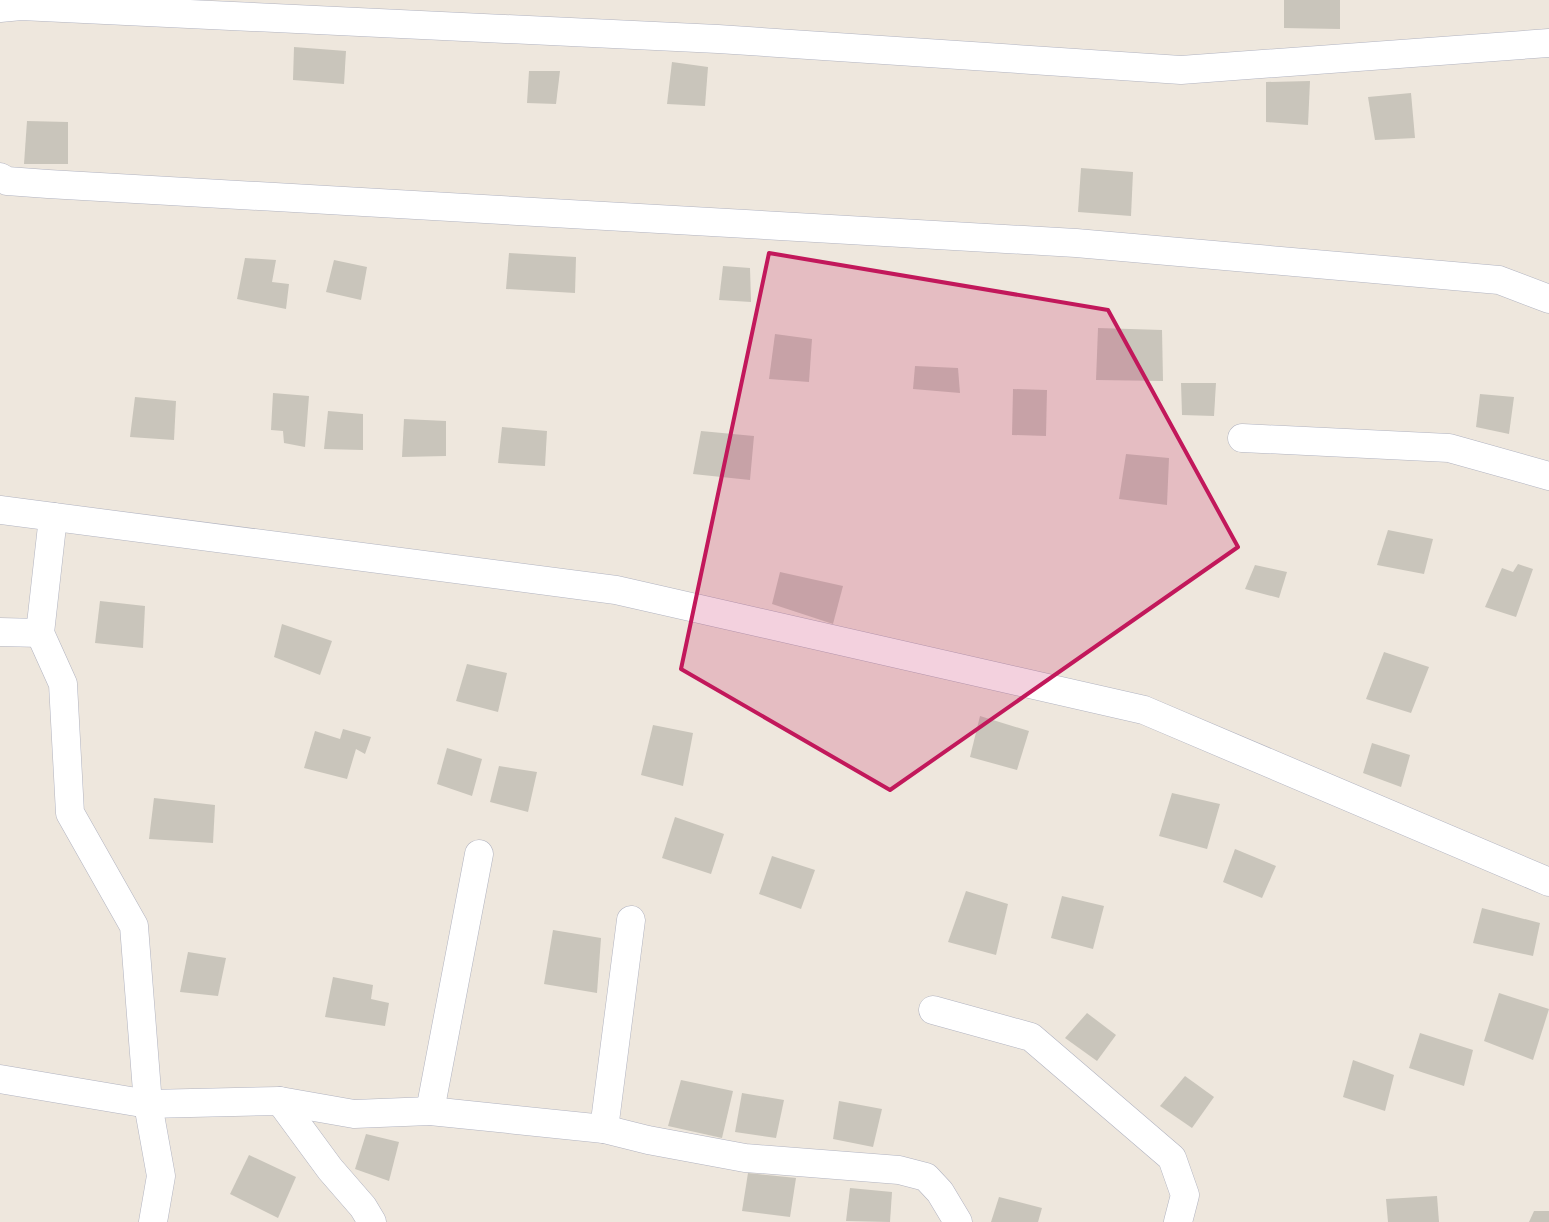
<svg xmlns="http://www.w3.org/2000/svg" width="1549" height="1222" font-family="'Space Grotesk',sans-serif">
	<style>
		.building { fill: #c9c5bb }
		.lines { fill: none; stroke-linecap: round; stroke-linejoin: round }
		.street-casing { stroke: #b1b3c0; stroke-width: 29 }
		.street { stroke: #fff; stroke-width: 28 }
		.marked { fill: #c2185b; fill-opacity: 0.2; stroke: #c2185b; stroke-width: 4; stroke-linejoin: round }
	</style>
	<rect width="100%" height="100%" fill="#eee7dd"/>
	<g class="building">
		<polygon points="1284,0 1340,0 1340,29 1284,28"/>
		<polygon points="294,47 346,51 344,84 293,80"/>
		<polygon points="672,62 708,67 705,106 667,104"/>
		<polygon points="529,71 560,71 556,104 527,103"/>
		<polygon points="1310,81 1308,125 1266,122 1266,82"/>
		<polygon points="1411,93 1415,138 1375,140 1368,97"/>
		<polygon points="27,121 68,122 68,164 24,164"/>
		<polygon points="1081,168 1133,172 1131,216 1078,212"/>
		<polygon points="509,253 576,257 575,293 506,289"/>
		<polygon points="245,258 276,260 272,282 289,284 286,309 237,299"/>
		<polygon points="334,260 367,267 361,300 326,292"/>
		<polygon points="723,266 750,268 751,302 719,300"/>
		<polygon points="1098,328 1162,330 1163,381 1096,380"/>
		<polygon points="775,334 812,339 809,382 769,379"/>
		<polygon points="915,366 958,368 960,393 913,389"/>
		<polygon points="1181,383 1216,383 1214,416 1182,415"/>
		<polygon points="1013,389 1047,390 1046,436 1012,435"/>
		<polygon points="273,393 309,396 305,447 284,443 283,431 271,430"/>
		<polygon points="1480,394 1514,397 1509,434 1476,427"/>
		<polygon points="135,397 176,401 174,440 130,437"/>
		<polygon points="328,411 363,414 363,450 324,449"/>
		<polygon points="404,419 446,421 446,456 402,457"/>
		<polygon points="502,427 547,431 545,466 498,463"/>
		<polygon points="701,431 754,436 750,480 693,474"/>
		<polygon points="1126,454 1169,458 1167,505 1119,499"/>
		<polygon points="1388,530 1433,539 1424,574 1377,565"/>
		<polygon points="1518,564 1533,569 1516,617 1485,607 1502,568 1513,572"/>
		<polygon points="1255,565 1287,572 1279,598 1245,589"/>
		<polygon points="780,572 843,586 833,624 772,604"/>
		<polygon points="100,601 145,606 143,648 95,643"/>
		<polygon points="282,624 332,641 320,675 274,657"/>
		<polygon points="1384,652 1429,667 1411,713 1366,699"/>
		<polygon points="467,664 507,673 498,712 456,701"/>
		<polygon points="980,716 1029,731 1017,770 970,757"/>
		<polygon points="653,725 693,733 683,786 641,775"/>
		<polygon points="343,729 371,737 365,754 356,749 347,779 304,768 315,731 340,739"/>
		<polygon points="1372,743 1410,755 1401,787 1363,773"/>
		<polygon points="447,748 482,759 472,796 437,784"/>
		<polygon points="499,766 537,772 528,812 490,802"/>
		<polygon points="1172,793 1220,804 1207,849 1159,836"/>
		<polygon points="154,798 215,805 213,843 149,839"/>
		<polygon points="675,817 724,834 711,874 662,858"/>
		<polygon points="1235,849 1276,866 1262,898 1223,882"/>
		<polygon points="772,856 815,870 801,909 759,894"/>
		<polygon points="966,891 1008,904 996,955 948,942"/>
		<polygon points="1062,896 1104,906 1093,949 1051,938"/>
		<polygon points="1482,908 1540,923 1533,956 1473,943"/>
		<polygon points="553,930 601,938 597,993 544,984"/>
		<polygon points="188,952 226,958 218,996 180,992"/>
		<polygon points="333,977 373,985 371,999 389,1003 385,1026 325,1017"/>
		<polygon points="1499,993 1549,1009 1533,1060 1484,1041"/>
		<polygon points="1087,1013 1116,1035 1097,1061 1065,1038"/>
		<polygon points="1420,1033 1473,1050 1464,1086 1409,1068"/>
		<polygon points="1353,1060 1394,1075 1385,1111 1343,1097"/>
		<polygon points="1185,1076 1214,1097 1192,1128 1160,1106"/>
		<polygon points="681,1080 733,1091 722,1138 668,1126"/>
		<polygon points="742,1093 784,1100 776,1138 735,1132"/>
		<polygon points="839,1101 882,1109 873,1147 833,1139"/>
		<polygon points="366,1134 399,1142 389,1181 355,1169"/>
		<polygon points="249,1155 296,1177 278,1218 230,1194"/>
		<polygon points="748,1173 796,1178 790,1217 742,1211"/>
		<polygon points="850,1188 892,1192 890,1222 846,1221"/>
		<polygon points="1437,1196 1439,1222 1388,1222 1386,1199"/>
		<polygon points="999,1197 1042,1208 1038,1222 991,1222"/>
		<polygon points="1534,1211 1549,1211 1549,1222 1529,1222"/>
	</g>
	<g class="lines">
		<defs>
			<g id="street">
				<polyline points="0,8 21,6 718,39 1181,70 1549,43"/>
				<polyline points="0,177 7,181 48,184 1076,243 1499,280 1549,299"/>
				<polyline points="1242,438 1449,448 1549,476"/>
				<polyline points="0,510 616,590 1144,710 1549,882"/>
				<polyline points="53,517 40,633 63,684 70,813 134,926 148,1104 161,1176 153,1222"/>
				<polyline points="0,632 40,633"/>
				<polyline points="933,1010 1031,1037 1172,1158 1185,1195 1178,1222"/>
				<polyline points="0,1079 148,1104 280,1101 354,1114 430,1111 604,1129 648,1140 745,1158 899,1170 926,1177 940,1192 958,1222"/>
				<polyline points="280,1101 330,1169 363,1207 372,1222"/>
				<polyline points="430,1111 479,854"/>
				<polyline points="604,1129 631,920"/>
			</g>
		</defs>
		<use href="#street" class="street-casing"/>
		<use href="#street" class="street"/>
	</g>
	<path class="marked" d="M769,253l339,57 130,237 -348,243 -209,-121z"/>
</svg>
